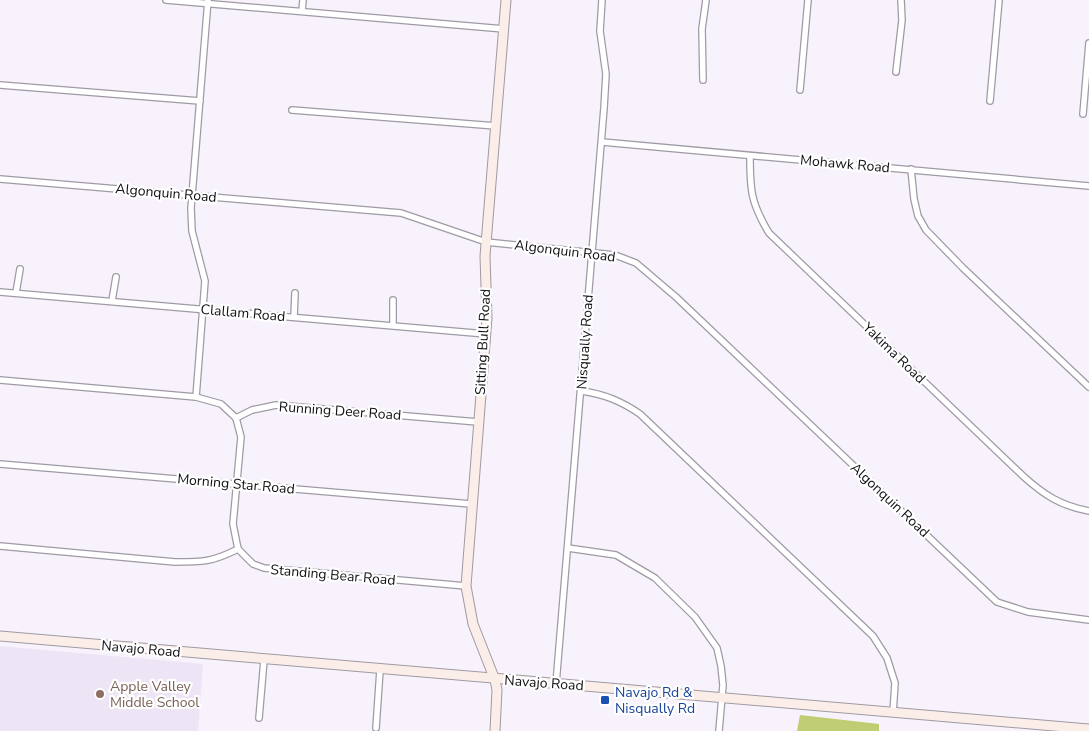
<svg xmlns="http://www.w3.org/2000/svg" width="1089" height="731" font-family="'Nunito Sans',sans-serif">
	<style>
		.built { fill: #ede4f5 }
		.green { fill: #c0cd72 }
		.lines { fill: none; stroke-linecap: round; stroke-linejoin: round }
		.street-casing { stroke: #9f9aa3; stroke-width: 8 }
		.secondary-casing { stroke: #9f9aa3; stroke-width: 11 }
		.street { stroke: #fff; stroke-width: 5.5 }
		.secondary { stroke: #fbeee9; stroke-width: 9 }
		.education-dot { fill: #8d6e63; stroke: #fff; stroke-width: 2 }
		.transit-dot { fill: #1a4fb4; stroke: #fff; stroke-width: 2 }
		.labels { text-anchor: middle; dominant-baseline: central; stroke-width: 4.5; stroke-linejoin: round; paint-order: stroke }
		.street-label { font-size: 14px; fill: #100f12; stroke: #fff }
		.education-label { font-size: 14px; fill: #785e54; stroke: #fff; text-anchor: start }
		.transit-label { font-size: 14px; fill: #164399; stroke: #fff; text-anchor: start }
	</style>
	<rect width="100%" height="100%" fill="#f7f2fc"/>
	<polygon class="built" points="0,646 203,664 198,731 0,731"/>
	<polygon class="green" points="800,715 879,724 879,731 797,731"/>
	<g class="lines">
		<defs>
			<g id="street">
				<polyline points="166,0 504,29"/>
				<polyline points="302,11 303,0"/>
				<polyline points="896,72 902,20 901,0"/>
				<polyline points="703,80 702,29 706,0"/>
				<polyline points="0,85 200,101"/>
				<polyline points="800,90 808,0"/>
				<polyline points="990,101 999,0"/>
				<polyline points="292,110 496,126"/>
				<polyline points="1083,114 1089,43"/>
				<polyline points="602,142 1089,186"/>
				<path d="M750,156c0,35 1,47 19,77l254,243c21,19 38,30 66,35"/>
				<polyline points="911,169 914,199 918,216 926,230 963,268 1089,387"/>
				<polyline points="0,179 401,213 486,242 615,255 636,263 676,297 997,602 1028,612 1089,620"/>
				<polyline points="0,292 486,334"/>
				<polyline points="16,293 20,269"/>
				<polyline points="112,301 116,277"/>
				<polyline points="294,317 295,293"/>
				<polyline points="393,325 393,300"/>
				<polyline points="0,380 196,397 221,404 236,418"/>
				<path d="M581,391c23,3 40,10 59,23l233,222 14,22 8,25 -2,30"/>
				<polyline points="196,397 205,281 192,231 191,208 208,0"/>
				<polyline points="236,418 252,410 276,405 478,422"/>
				<polyline points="236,418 241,437 233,524 238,549"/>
				<polyline points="0,464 471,504"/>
				<path d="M0,546l175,16c28,0 37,0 63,-13"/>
				<polyline points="568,548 616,555 655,578 695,617 717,648 721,666 723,685 719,731"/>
				<polyline points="238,549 253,564 264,568 466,586"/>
				<polyline points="556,684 604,108 606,74 600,31 602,0"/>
				<polyline points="259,718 264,660"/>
				<polyline points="376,728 380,670"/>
			</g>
			<g id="secondary">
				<polyline points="0,636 1089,729"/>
				<polyline points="495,731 497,690 495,680 473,624 466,586 487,318 485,256 506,0"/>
			</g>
		</defs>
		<use href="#street" class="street-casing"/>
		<use href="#secondary" class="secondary-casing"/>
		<use href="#street" class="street"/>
		<use href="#secondary" class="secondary"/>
	</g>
	<circle class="education-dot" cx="100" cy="694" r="5"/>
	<rect class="transit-dot" x="600" y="695" width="10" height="10" rx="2.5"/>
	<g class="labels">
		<g class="street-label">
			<text transform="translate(845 164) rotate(5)">Mohawk Road</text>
			<text transform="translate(166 193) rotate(5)">Algonquin Road</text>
			<text transform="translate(565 251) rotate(7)">Algonquin Road</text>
			<text transform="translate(243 313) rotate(5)">Clallam Road</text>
			<text transform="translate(483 342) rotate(-87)">Sitting Bull Road</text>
			<text transform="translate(585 342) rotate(-86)">Nisqually Road</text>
			<text transform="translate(894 353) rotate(44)">Yakima Road</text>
			<text transform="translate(340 411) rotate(4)">Running Deer Road</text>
			<text transform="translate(236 484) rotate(5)">Morning Star Road</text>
			<text transform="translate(890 500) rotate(43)">Algonquin Road</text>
			<text transform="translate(333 575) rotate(5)">Standing Bear Road</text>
			<text transform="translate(141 649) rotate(5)">Navajo Road</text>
			<text transform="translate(544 683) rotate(4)">Navajo Road</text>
		</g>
		<g class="education-label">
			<text x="110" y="686">Apple Valley<tspan x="110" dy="16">Middle School</tspan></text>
		</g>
		<g class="transit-label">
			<text x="615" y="692">Navajo Rd &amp;<tspan x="615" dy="16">Nisqually Rd</tspan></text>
		</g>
	</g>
</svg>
